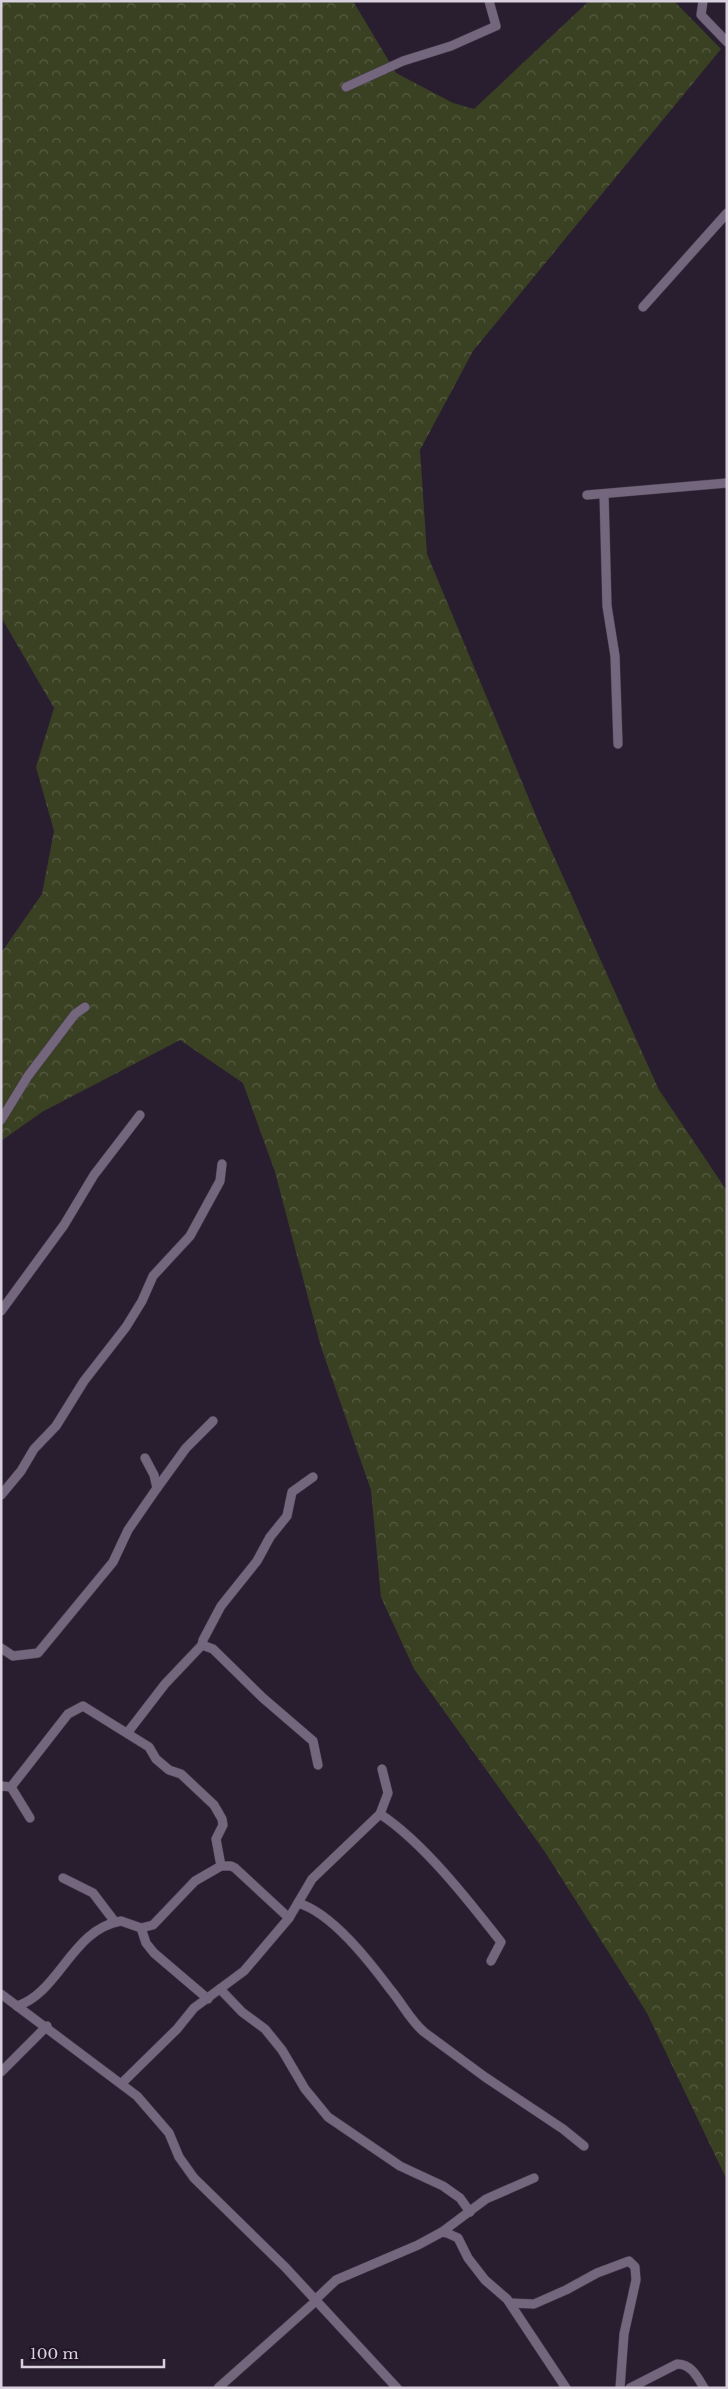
<svg xmlns="http://www.w3.org/2000/svg" width="728" height="2389" font-family="'Libre Baskerville',serif">
	<style>
		.forest { fill: url(#forest-crowns) }
		.lines { fill: none; stroke-linecap: round; stroke-linejoin: round }
		.minor-casing { stroke: #453b4b; stroke-width: 10 }
		.minor { stroke: #74667d; stroke-width: 9 }
	</style>
	<defs>
		<pattern id="forest-crowns" width="20" height="18" patternUnits="userSpaceOnUse" patternTransform="scale(1.25)"><rect width="20" height="18" fill="#3a4122"/><path d="M2 6a3 3 0 1 1 6 0M12 15a3 3 0 1 1 6 0" fill="none" stroke="#565b42"/></pattern>
	</defs>
	<rect width="100%" height="100%" fill="#291e30"/>
	<polygon class="forest" points="1,1 353,1 396,73 453,103 474,109 589,1 674,1 721,49 473,351 420,450 427,554 539,823 659,1090 727,1191 727,2180 647,2013 545,1852 414,1669 381,1597 371,1490 321,1347 275,1172 243,1083 180,1040 42,1112 1,1141 1,953 42,894 54,831 36,767 54,708 1,617"/>
	<g class="lines">
		<defs>
			<g id="minor">
				<polyline points="703,1 701,15 727,42"/>
				<polyline points="346,87 403,61 451,46 496,26 489,1"/>
				<polyline points="643,307 727,213"/>
				<polyline points="604,494 607,606 615,656 618,744"/>
				<polyline points="587,495 727,483"/>
				<polyline points="1,1120 28,1076 75,1014 85,1007"/>
				<polyline points="1,1311 64,1225 94,1175 140,1115"/>
				<polyline points="145,1458 154,1475 157,1488"/>
				<polyline points="1,1495 21,1471 34,1449 56,1426 84,1381 126,1327 142,1301 153,1276 190,1236 220,1181 222,1164"/>
				<polyline points="202,1645 213,1649 263,1698 313,1741 318,1765"/>
				<polyline points="1,1648 13,1656 38,1653 113,1562 128,1530 157,1488 186,1448 213,1421"/>
				<polyline points="128,1732 165,1684 202,1645 203,1640 221,1606 257,1561 270,1537 287,1516 292,1492 313,1477"/>
				<polyline points="1,1786 11,1787"/>
				<polyline points="11,1787 68,1714 83,1706 149,1747 156,1759 169,1770 181,1774 214,1805 222,1819 223,1825 216,1839 221,1866"/>
				<polyline points="11,1787 30,1818"/>
				<path d="M380,1814c43,28 89,87 121,128l-10,19"/>
				<polyline points="63,1878 93,1893 115,1922"/>
				<path d="M298,1903c34,10 71,58 92,86 12,14 20,31 34,43l61,45 78,52 21,17"/>
				<polyline points="141,1928 146,1943 154,1953 208,1999"/>
				<polyline points="220,1989 242,2012 265,2029 282,2050 305,2089 328,2117 400,2166 443,2186 460,2198 470,2212"/>
				<polyline points="1,1994 137,2096 169,2133 179,2157 194,2178 285,2267 397,2388"/>
				<path d="M17,2006c42,-13 55,-77 104,-85l20,7 12,-3 42,-44 26,-15h10l4,2 54,50"/>
				<polyline points="1,2072 47,2026"/>
				<polyline points="122,2083 177,2029 194,2008 244,1971 289,1918 312,1879 380,1814 388,1793 382,1769"/>
				<polyline points="442,2232 486,2199 534,2178"/>
				<polyline points="316,2299 336,2280 418,2245 442,2232 447,2233 458,2238 468,2258 485,2280 507,2299 566,2388"/>
				<polyline points="510,2303 534,2304 566,2290 597,2273 629,2261 635,2267 636,2280 624,2334 620,2388"/>
				<polyline points="218,2388 317,2300"/>
				<path d="M630,2388l47,-24c14,0 20,12 27,24"/>
			</g>
		</defs>
		<use href="#minor" class="minor-casing"/>
		<use href="#minor" class="minor"/>
	</g>
	<rect width="728" height="2389" fill="none" stroke="#d8d0dd" stroke-width="5"/>
	<path d="M22 2359v8h142v-8" fill="none" stroke="#d8d0dd" stroke-width="2.5"/>
	<text x="30" y="2359" font-size="15" fill="#d8d0dd" stroke="#201426" stroke-width="4" paint-order="stroke">100 m</text>
</svg>
